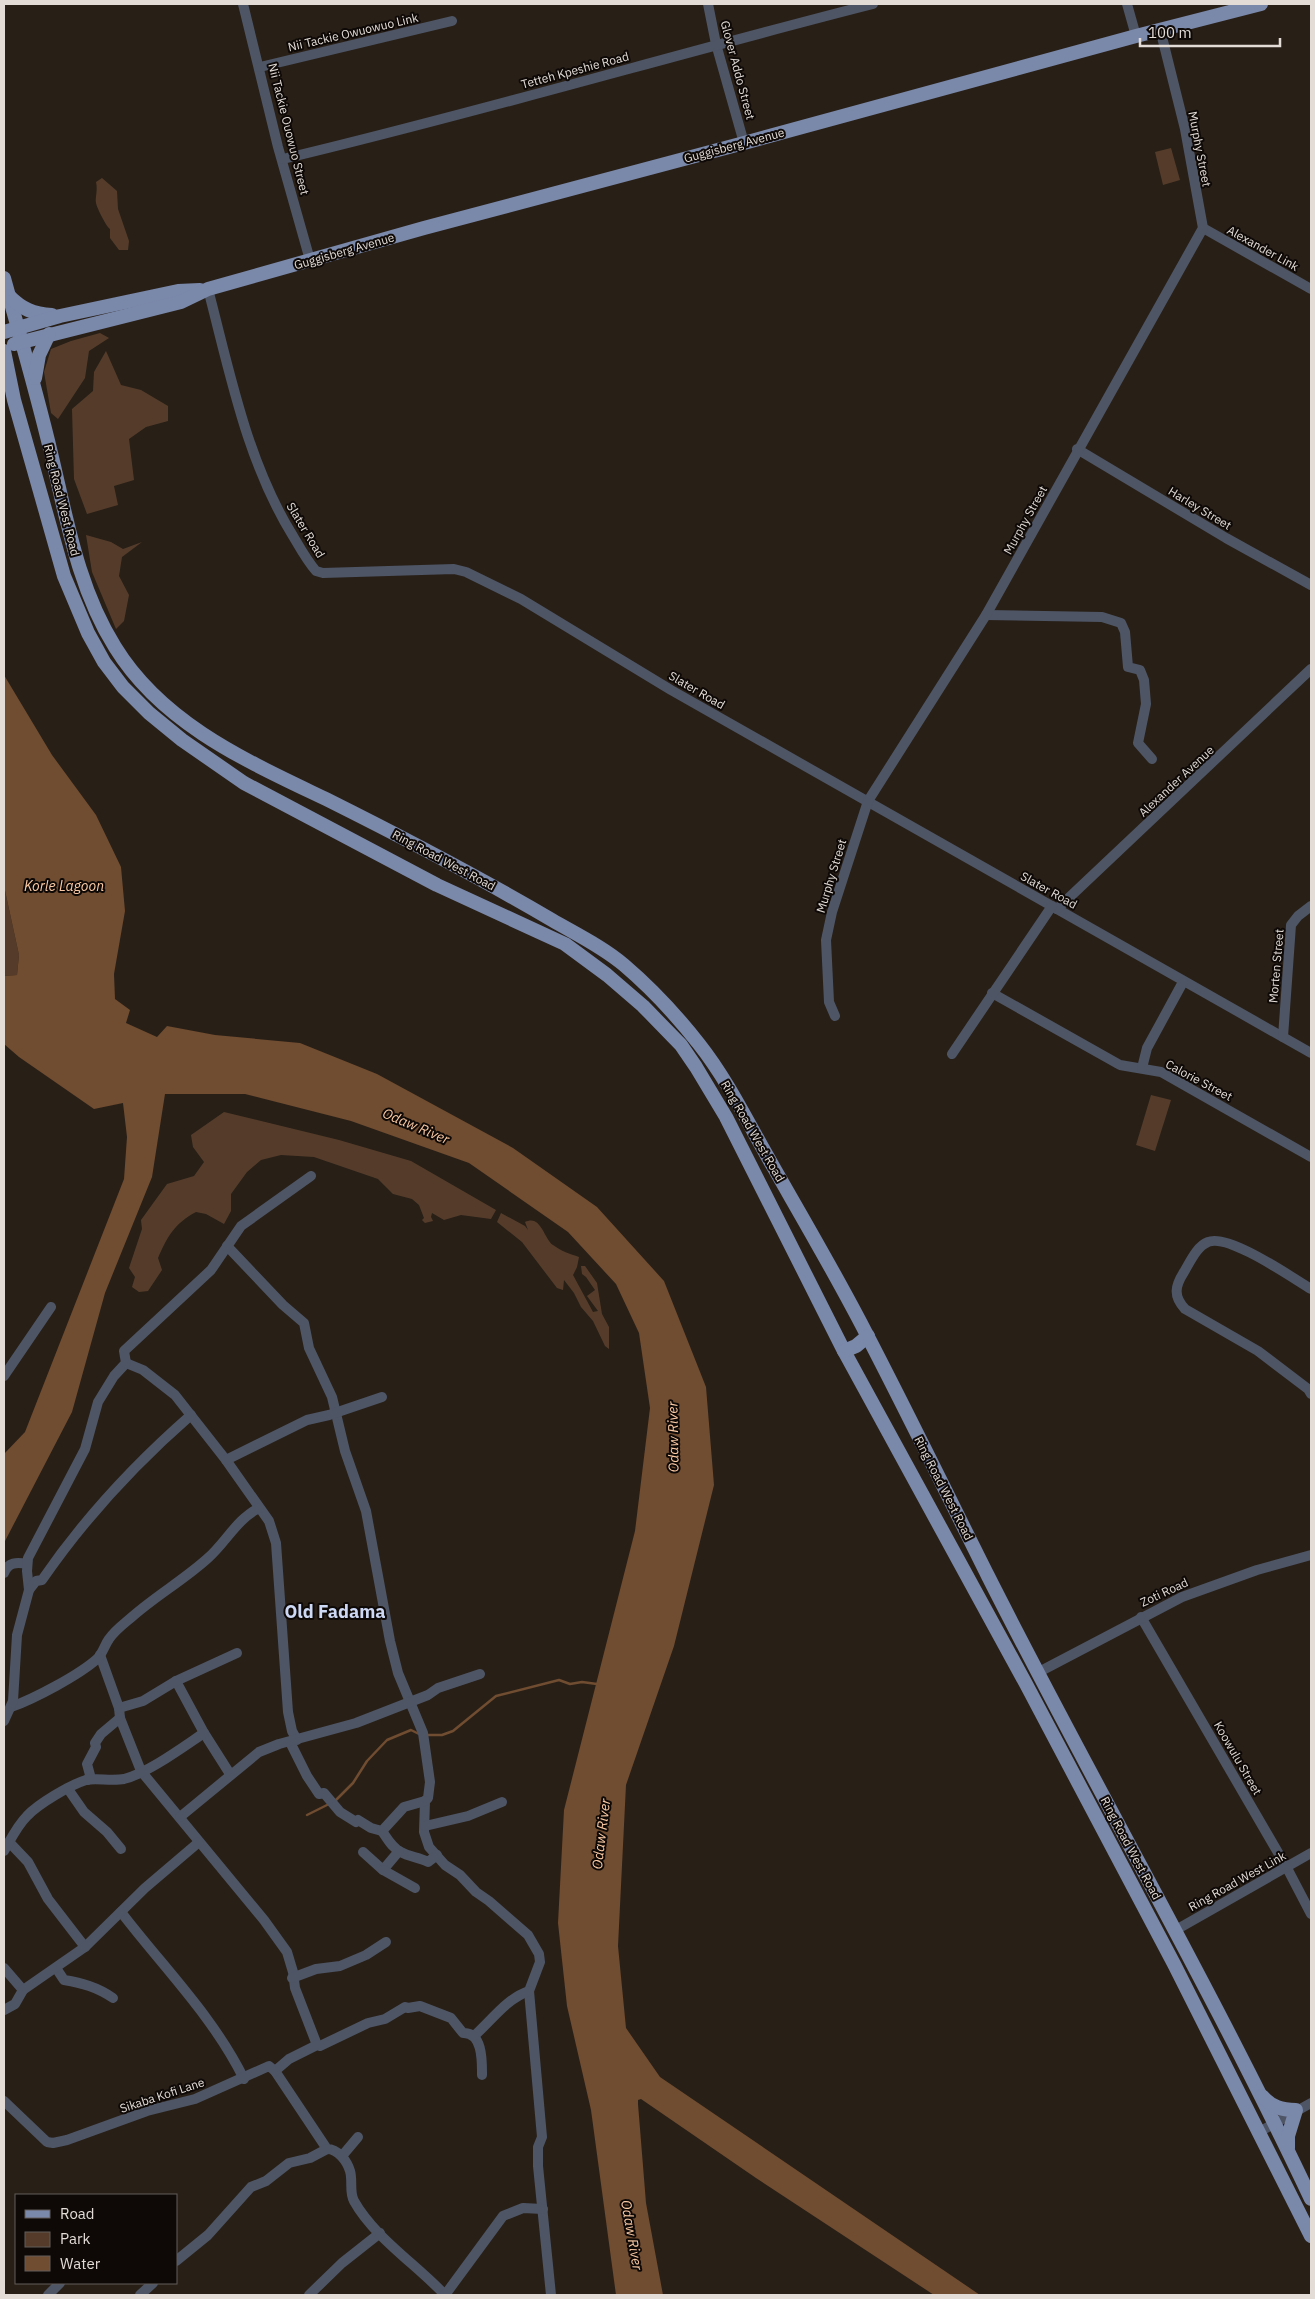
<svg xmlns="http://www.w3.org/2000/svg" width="1315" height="2299" font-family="'IBM Plex Sans',sans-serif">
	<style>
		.green { fill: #553c2a }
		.water { fill: #704c30 }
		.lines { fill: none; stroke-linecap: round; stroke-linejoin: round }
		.stream { stroke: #704c30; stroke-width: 2.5 }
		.minor { stroke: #4e5565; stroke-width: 10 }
		.major { stroke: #7a88aa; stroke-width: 14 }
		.labels { text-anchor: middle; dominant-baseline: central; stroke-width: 4; stroke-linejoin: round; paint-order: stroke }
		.street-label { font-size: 12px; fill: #e2dbd6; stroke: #0e0907 }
		.water-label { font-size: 14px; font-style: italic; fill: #fbcaa4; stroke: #0e0907 }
		.district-label { font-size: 18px; font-weight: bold; fill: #cdd8f4; stroke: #0e0907 }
	</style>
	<rect width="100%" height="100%" fill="#281f17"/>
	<g class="green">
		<polygon points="1171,148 1180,180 1163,185 1155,152"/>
		<path d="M102,178l15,13 1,18 11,32 -1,9h-9l-9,-12v-9c-4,-3 -13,-21 -14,-26 -1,-6 2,-12 0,-21z"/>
		<polygon points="100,333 109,338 89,351 85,378 58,419 51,413 44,372 51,349 71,341"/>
		<polygon points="106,351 121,385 141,390 168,406 168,421 146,427 129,439 134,480 114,486 118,505 87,514 74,479 72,409 93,391 94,372"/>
		<polygon points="86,535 111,542 123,549 142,542 122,557 119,576 129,595 124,621 116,629 92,572"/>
		<polygon points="4,886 19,955 17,975 4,976"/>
		<polygon points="1151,1095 1171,1100 1155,1151 1136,1145"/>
		<path d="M224,1112l115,28 72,21 85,49 -5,9 -30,-4 -17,5 -12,-7 -1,4 2,4 -8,2 -3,-3 2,-2 -5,-13 -7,-6 -19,-5 -15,-15 -64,-22 -33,-2 -20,5 -14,12 -16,22v17l-7,13 -18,-10 -10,-2c-21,11 -29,25 -38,46l4,12 -14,21 -9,1 -7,-5 3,-10 -6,-9 13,-39 -1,-9 26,-36 27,-8 10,-14 -11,-15 -2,-12z"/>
		<path d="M501,1213l24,13 3,4 -3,-8c16,-8 19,17 28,23 8,6 17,9 26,12l-2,10 -4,8 20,37 5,-1 -11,-15 8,-6 -9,-13 -4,-3 -1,-8h4l12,17 5,31 7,13v22l-4,-3 -12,-25 -12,-14 -7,-14 -10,-13 -1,10 -6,-2 -35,-46 -25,-20z"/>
	</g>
	<polygon class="water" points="4,675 52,755 96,815 121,867 125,911 114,974 115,999 130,1010 126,1023 157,1037 167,1026 215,1035 300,1043 377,1074 513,1148 597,1207 664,1281 706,1387 714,1485 674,1646 626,1785 618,1946 626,2028 660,2077 980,2295 934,2295 756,2178 641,2099 638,2100 638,2104 646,2203 663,2295 616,2295 591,2110 567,2006 558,1923 564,1810 635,1531 650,1408 639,1333 616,1284 568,1232 469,1163 351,1121 245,1094 165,1094 152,1177 105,1293 72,1412 4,1543 4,1454 25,1432 124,1179 127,1137 123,1103 94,1109 19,1057 4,1044 4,976 17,975 19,955 4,886"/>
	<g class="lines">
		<g class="stream">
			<polyline points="427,1735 442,1735 453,1731 496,1696 559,1680 570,1684 582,1682 597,1684"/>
			<polyline points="335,1801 353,1783 367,1761 387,1740 411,1730 419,1734"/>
			<polyline points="307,1815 329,1804"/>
		</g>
		<g class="minor">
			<polyline points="243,4 278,147 310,260"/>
			<polyline points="708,4 716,44 744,143"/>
			<polyline points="1127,4 1136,36"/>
			<polyline points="260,67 452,21"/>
			<path d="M283,159c198,-47 393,-105 590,-155"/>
			<polyline points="1203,228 1311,289"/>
			<path d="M208,289c22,84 39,173 85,247 7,12 14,25 23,35l7,2 131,-4 12,3 55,27 150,91 640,363"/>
			<polyline points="1077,449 1226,538 1311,585"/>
			<polyline points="986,615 1102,617 1121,623 1125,632 1128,667 1140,670 1144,680 1146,704 1138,743 1152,759"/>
			<polyline points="1057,909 1311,669"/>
			<polyline points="992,993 1120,1065 1161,1072 1311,1157"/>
			<polyline points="835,1016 829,1002 826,940 832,912 868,801 986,615 1203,228 1185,129 1160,29"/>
			<polyline points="1283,1037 1291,925 1298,916 1311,906"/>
			<polyline points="952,1054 1052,906"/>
			<polyline points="1142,1068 1147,1048 1183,982"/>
			<polyline points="227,1246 283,1305 304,1323 309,1348 332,1397 345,1451 366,1511 390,1641 398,1673 423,1733 430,1782 428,1798 425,1801 424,1832 429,1847 445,1865 460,1875 476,1892 489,1901 528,1935 539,1954 540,1962 529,1991 542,2137 538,2147 538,2166 551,2295"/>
			<path d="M1311,1289c-20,-12 -83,-56 -103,-47 -11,4 -18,20 -24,30 -9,14 -11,24 1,37l73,42 50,38 3,5"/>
			<polyline points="126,1363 143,1370 175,1395 226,1460 269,1521 276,1543 288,1712 292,1731 297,1740"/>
			<polyline points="4,1376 51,1307"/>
			<polyline points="226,1460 307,1420 329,1415 382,1397"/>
			<path d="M4,1573c4,-11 13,-11 23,-9"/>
			<polyline points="29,1590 27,1571 28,1558 85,1449 98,1402 114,1376 126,1363 124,1351 211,1270 241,1226 311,1176"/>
			<polyline points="1141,1617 1287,1868 1311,1914"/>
			<polyline points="100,1655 119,1708 120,1718 141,1771 264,1920 287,1952 293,1972 295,1988 317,2045"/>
			<polyline points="1037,1673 1182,1597 1257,1570 1311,1555"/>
			<polyline points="176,1681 204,1733 230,1774"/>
			<path d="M11,1707c23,-8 68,-32 86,-48 6,-6 7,-13 12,-20 6,-9 16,-16 24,-23 24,-21 52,-37 75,-58 18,-16 29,-39 51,-50"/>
			<polyline points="119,1708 143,1701 176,1681 237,1653"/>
			<path d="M4,1721l9,-20 4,-66 12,-45 7,-9 6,-1c42,-61 93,-116 149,-165"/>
			<polyline points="290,1742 307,1776 319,1794 324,1793 340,1812 356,1822 358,1820 371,1828 382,1831 404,1807 425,1801"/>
			<polyline points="88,1780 90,1775 87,1764 96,1747 95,1743 101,1734 120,1718"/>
			<polyline points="68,1789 84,1812 107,1832 121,1849"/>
			<polyline points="180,1817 259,1752 279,1744 356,1723 428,1695 438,1688 480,1674"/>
			<polyline points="425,1826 468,1816 502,1802"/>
			<path d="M382,1831c5,7 10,17 19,21 8,5 18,5 27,10l9,-7"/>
			<polyline points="9,1842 28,1862 48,1899 85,1947"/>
			<path d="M4,1851c7,-12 13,-25 23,-35 11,-12 43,-31 59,-36 8,-2 27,1 38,-1 24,-6 59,-32 80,-46"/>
			<polyline points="363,1852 383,1870 399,1851"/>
			<polyline points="383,1870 415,1888"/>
			<path d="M121,1912c42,55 92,104 123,167"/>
			<polyline points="1174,1931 1311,1853"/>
			<polyline points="4,1968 23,1990"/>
			<path d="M56,1968l8,12c18,3 33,7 49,18"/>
			<polyline points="292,1978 316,1969 340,1966 366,1955 386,1942"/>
			<polyline points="4,2010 15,2004 23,1990 85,1947 145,1888 199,1842"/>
			<path d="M474,2036c18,-16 32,-37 55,-45"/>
			<path d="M275,2071l52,78c11,0 20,12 23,22 3,10 -1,21 4,30 20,36 63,64 91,94"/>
			<path d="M4,2101l43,41 6,1 14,-3 80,-29 48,-12 74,-33 6,5 14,-12 28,-14 3,1 48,-23 17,-4 20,-12 3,1 12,-2 31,12 12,15c20,-1 19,29 19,42"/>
			<polyline points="1259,2132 1311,2103"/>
			<polyline points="342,2156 358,2137"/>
			<polyline points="176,2261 208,2235 251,2187 266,2181 289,2163 310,2158 327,2149"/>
			<polyline points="48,2295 60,2283"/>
			<polyline points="140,2295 153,2283"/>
			<polyline points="309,2295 342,2263 380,2233"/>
			<polyline points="445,2295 503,2216 523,2208 543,2209"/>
		</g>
		<g class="major">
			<path d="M4,278c16,58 33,116 47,175 16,67 27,135 64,194 48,78 134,115 213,153 76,38 151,77 224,120 24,14 51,27 72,45 27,23 53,51 75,79 30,38 51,83 75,124 32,56 65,112 94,169 41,79 80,159 120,239 105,208 223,411 323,623"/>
			<path d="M9,296c13,13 24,18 43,19"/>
			<polyline points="4,332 60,316 178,291 200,290"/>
			<polyline points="14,344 181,302 208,289 424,228 744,143 1136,36 1261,4"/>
			<polyline points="4,351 14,400 64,576 88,633 104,662 123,687 149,713 182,740 244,783 437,885 565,944 607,975 643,1006 681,1045 696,1067 726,1117 844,1351 1026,1684 1174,1964 1311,2236"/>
			<polyline points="35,378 39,355 49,334"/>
			<polyline points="844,1351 856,1346 868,1336"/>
			<path d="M1262,2096c10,11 19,14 34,14l-8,26v12"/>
		</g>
	</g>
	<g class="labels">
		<g class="street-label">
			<text transform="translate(353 32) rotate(-13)">Nii Tackie Owuowuo Link</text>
			<text transform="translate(575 70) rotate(-15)">Tetteh Kpeshie Road</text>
			<text transform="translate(738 70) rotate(75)">Glover Addo Street</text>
			<text transform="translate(289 129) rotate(76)">Nii Tackie Ouowuo Street</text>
			<text transform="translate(734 145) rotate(-15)">Guggisberg Avenue</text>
			<text transform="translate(1200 149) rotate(79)">Murphy Street</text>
			<text transform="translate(1263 248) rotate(29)">Alexander Link</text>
			<text transform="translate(344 251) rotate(-16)">Guggisberg Avenue</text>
			<text transform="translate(62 500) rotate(76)">Ring Road West Road</text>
			<text transform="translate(1200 508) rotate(31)">Harley Street</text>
			<text transform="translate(1025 520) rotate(-61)">Murphy Street</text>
			<text transform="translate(306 530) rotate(59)">Slater Road</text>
			<text transform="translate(697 690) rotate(30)">Slater Road</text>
			<text transform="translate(1176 781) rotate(-43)">Alexander Avenue</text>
			<text transform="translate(444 860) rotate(28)">Ring Road West Road</text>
			<text transform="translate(831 876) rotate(-73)">Murphy Street</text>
			<text transform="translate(1049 890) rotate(29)">Slater Road</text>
			<text transform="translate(1276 966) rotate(-85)">Morten Street</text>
			<text transform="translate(1199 1080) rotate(28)">Calorie Street</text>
			<text transform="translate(753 1131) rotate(60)">Ring Road West Road</text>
			<text transform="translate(944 1488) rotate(63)">Ring Road West Road</text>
			<text transform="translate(1164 1592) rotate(-25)">Zoti Road</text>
			<text transform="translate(1238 1758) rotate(60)">Koowulu Street</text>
			<text transform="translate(1131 1848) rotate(62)">Ring Road West Road</text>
			<text transform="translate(1237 1881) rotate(-29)">Ring Road West Link</text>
			<text transform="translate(162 2095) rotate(-18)">Sikaba Kofi Lane</text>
		</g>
		<g class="water-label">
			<text x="64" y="886">Korle Lagoon</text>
			<text transform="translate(416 1126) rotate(23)">Odaw River</text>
			<text transform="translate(673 1437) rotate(-91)">Odaw River</text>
			<text transform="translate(601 1834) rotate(-83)">Odaw River</text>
			<text transform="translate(632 2235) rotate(80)">Odaw River</text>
		</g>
		<g class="district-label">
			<text x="335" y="1611">Old Fadama</text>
		</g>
	</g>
	<rect width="1315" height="2299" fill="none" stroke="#e2dbd6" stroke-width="10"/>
	<rect x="15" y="2194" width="162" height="90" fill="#0e0907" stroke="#635d5a"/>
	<rect x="25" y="2210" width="25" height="8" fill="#7a88aa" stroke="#635d5a"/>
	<text x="60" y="2219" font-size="15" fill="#e2dbd6">Road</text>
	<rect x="25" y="2232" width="25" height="15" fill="#553c2a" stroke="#635d5a"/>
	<text x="60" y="2244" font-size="15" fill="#e2dbd6">Park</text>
	<rect x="25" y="2256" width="25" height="15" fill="#704c30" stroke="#635d5a"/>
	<text x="60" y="2269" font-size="15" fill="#e2dbd6">Water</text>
	<path d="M1140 38v8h140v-8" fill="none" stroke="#e2dbd6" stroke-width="2.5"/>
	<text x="1148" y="38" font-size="15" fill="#e2dbd6" stroke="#0e0907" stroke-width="4" paint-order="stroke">100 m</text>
</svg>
